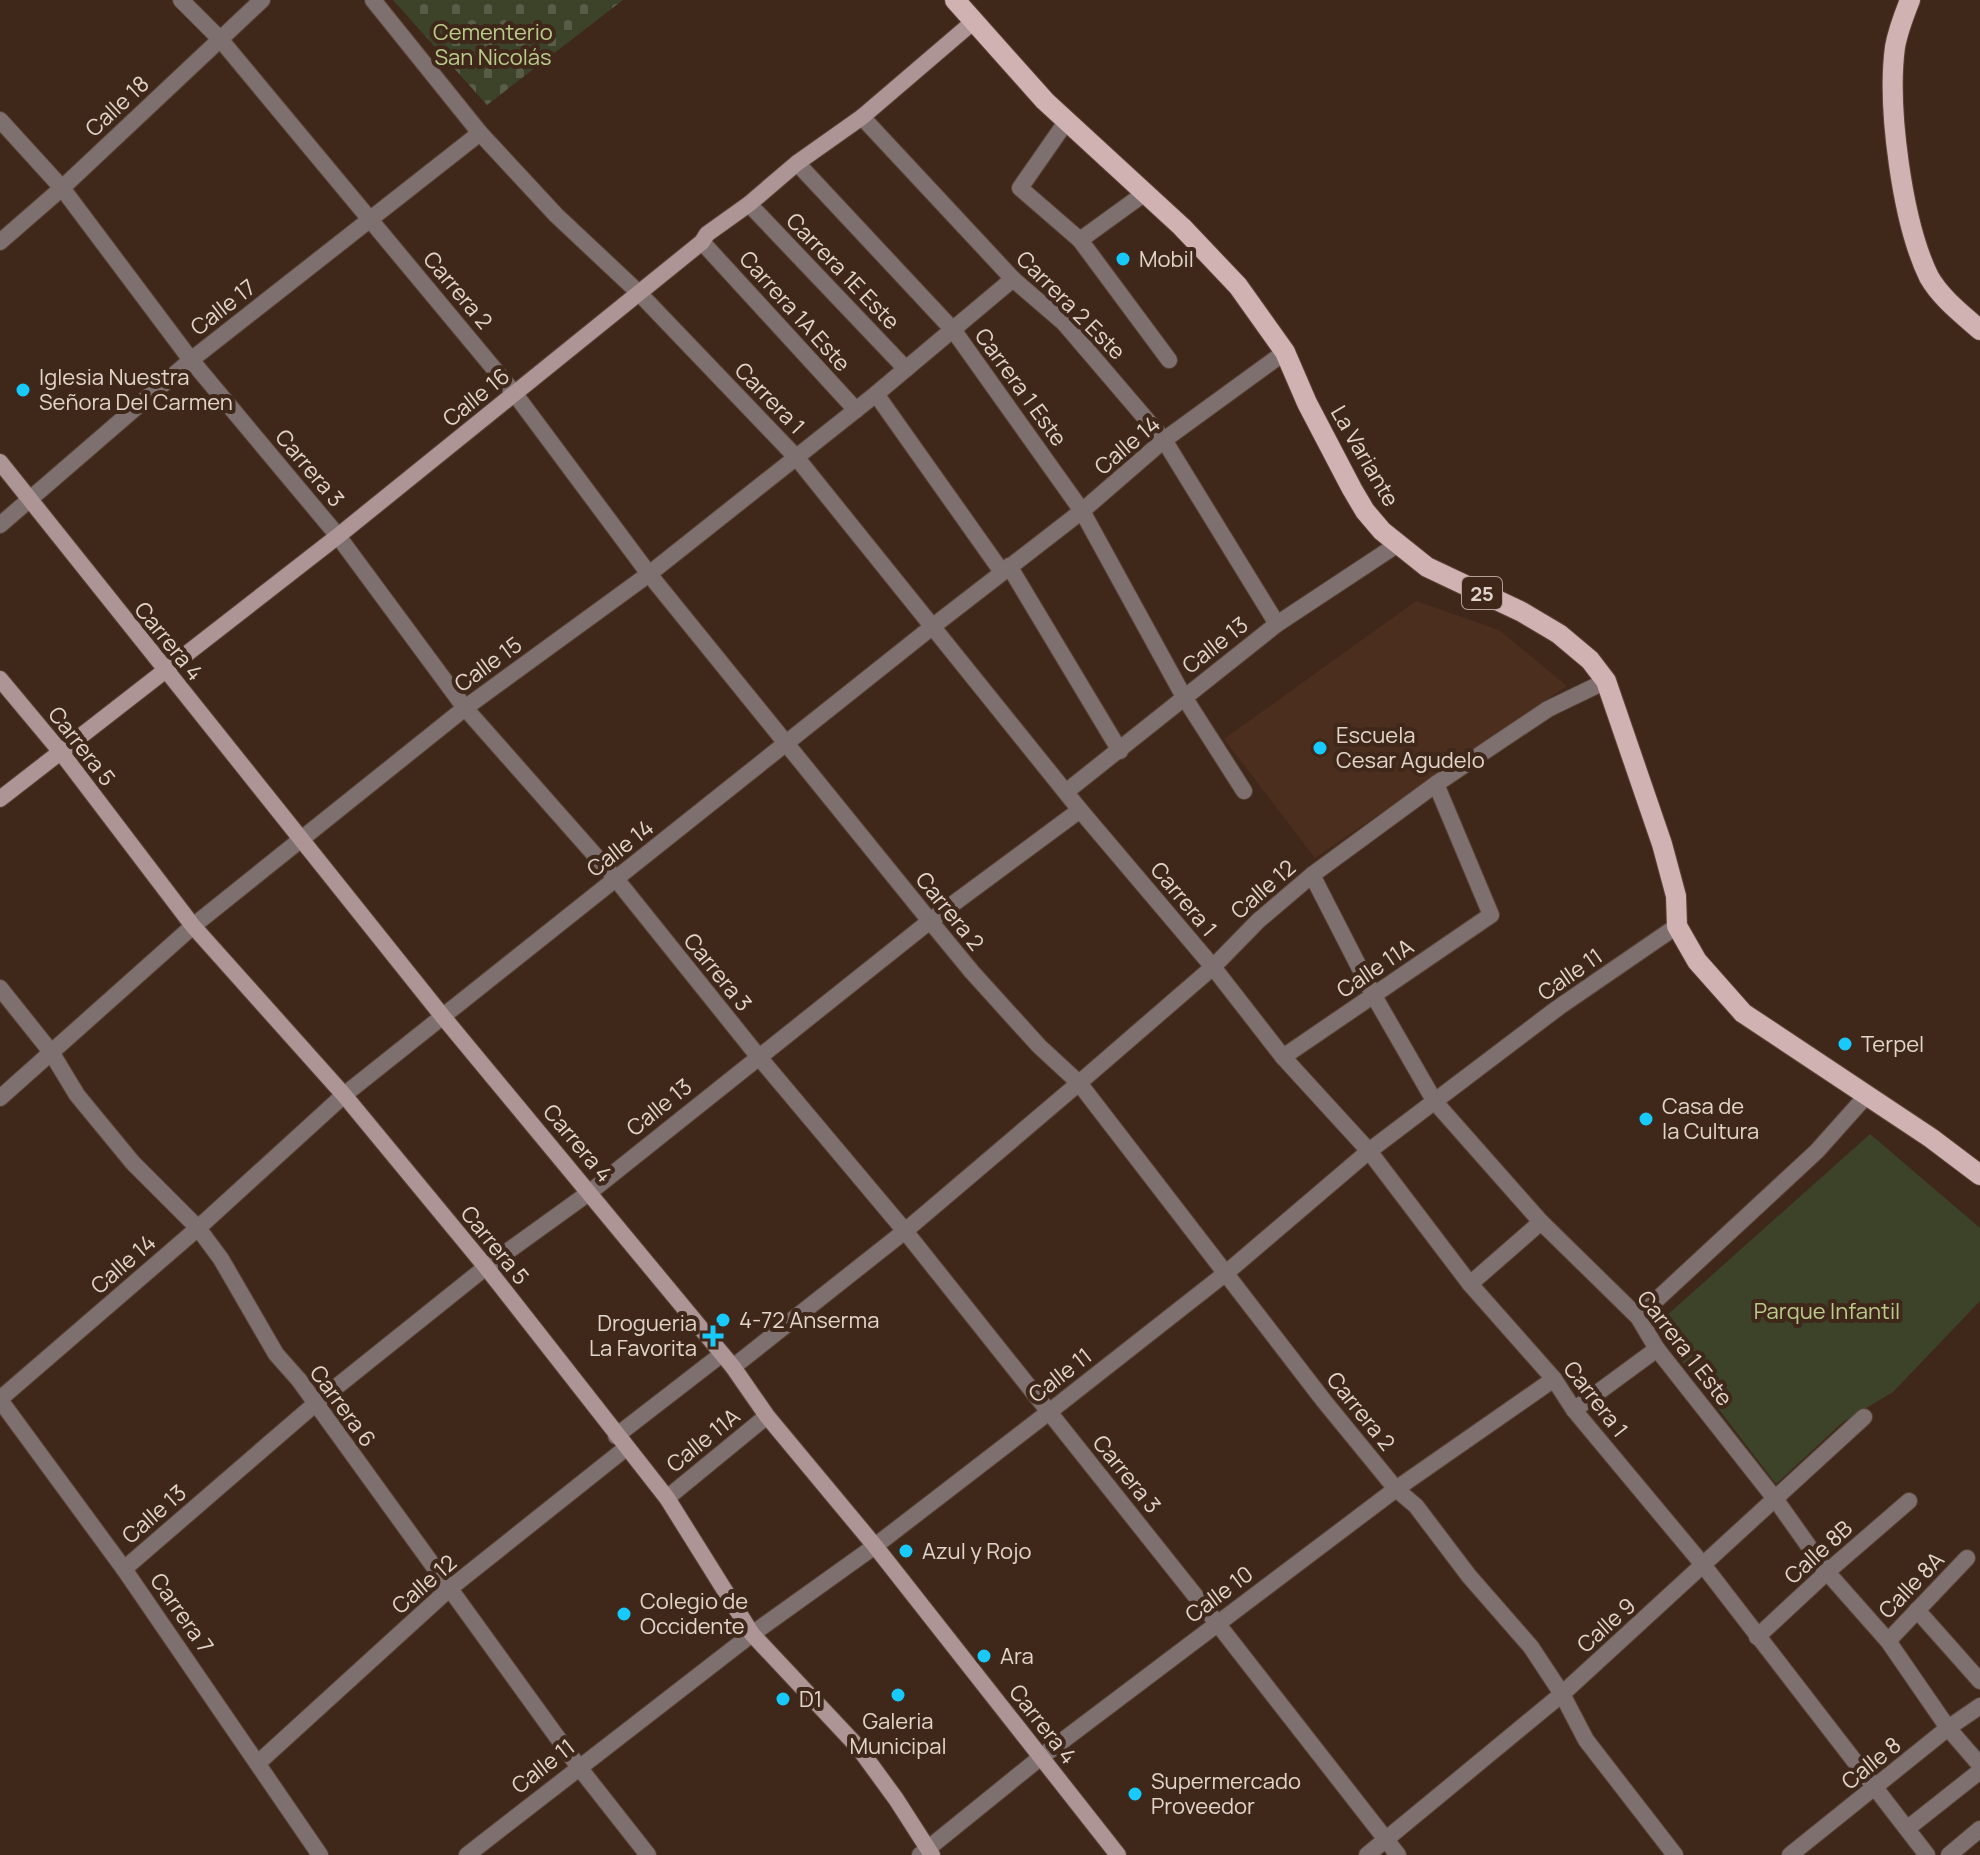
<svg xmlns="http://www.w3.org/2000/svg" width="1980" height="1855" font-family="Manrope,sans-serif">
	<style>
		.built { fill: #4b2e1d }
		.cemetery { fill: url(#cemetery-stones) }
		.green { fill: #3c4329 }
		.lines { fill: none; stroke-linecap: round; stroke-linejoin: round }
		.street-casing { stroke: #594436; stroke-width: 18 }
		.secondary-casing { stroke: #594436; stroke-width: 18 }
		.primary-casing { stroke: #594436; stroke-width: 22 }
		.street { stroke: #7f7070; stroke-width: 16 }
		.secondary { stroke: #ad9596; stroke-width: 16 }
		.primary { stroke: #d0b2b3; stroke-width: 20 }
		.poi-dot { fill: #18cafc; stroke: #3f281a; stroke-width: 3 }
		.labels { text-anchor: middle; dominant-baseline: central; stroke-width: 8; stroke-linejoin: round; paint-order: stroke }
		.shield { fill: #3f281a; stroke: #b2a096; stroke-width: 2 }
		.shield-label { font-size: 20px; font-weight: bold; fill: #e3d4cb }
		.park-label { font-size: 22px; fill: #bacb8c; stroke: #3f281a }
		.street-label { font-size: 22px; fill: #e3d4cb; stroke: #3f281a }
		.poi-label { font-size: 22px; fill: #e3d4cb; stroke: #3f281a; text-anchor: start }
	</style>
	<defs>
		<pattern id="cemetery-stones" width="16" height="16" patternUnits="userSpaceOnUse" patternTransform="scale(2)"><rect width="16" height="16" fill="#3c4329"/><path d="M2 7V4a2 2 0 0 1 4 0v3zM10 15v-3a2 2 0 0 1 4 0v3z" fill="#585d47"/></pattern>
	</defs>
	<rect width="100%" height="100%" fill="#3f281a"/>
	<polygon class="built" points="1416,601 1499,630 1567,686 1315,858 1224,739"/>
	<polygon class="cemetery" points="393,0 623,0 487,105"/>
	<polygon class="green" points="1870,1134 1980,1228 1980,1301 1893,1392 1843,1422 1776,1484 1655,1326"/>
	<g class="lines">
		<defs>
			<g id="street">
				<polyline points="181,0 220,39 515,394 649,574 930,921 972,972 1039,1046 1079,1083 1324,1401 1396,1489 1416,1506 1469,1576 1531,1647 1562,1694 1586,1740 1675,1855"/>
				<polyline points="373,0 480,133 556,215 639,293 796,457 1080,810 1213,967 1283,1057 1369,1151 1470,1284 1554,1379 1574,1410 1704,1566 1927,1855"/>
				<polyline points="862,117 1013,279 1064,323 1164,440 1277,624"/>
				<polyline points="0,120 62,188 191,360 338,536 465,708 616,879 758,1056 905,1231 1217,1623 1398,1855"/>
				<polyline points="1066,122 1020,188 1080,240 1145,193"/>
				<polyline points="797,163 954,331 1082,511 1184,697 1244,791"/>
				<polyline points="749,204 906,369"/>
				<polyline points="1080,240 1169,360"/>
				<polyline points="0,242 62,188 262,0"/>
				<polyline points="702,242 856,410"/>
				<polyline points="876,394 1002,572"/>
				<polyline points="0,525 191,360 480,133"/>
				<polyline points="1009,566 1120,751"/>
				<polyline points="1067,791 1277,624 1398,544"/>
				<polyline points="1312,875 1374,996 1435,1102 1541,1222 1638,1317 1657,1349 1776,1500 1827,1572 1888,1641 1948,1728 1980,1765"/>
				<polyline points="0,988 51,1052 77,1095 133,1163 198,1228 221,1259 276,1354 299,1380 578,1766 648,1855"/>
				<polyline points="1283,1057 1491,915 1436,784"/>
				<polyline points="0,1098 193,926 465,708 649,574 876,394 1013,279"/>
				<polyline points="1470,1284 1541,1222"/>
				<polyline points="1638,1317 1817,1151 1867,1095"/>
				<polyline points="733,1367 905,1231 1079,1083 1213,967 1259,920 1312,875 1436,784 1548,709 1606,681"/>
				<polyline points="0,1399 198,1228 344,1095 932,627 1082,511 1164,440 1285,352"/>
				<polyline points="0,1400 124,1569 320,1855"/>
				<polyline points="1574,1410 1657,1349"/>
				<polyline points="616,1436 722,1354"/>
				<polyline points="667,1498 767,1416"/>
				<polyline points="124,1569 315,1404 486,1267 590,1192 930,921 1080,810"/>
				<polyline points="1917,1610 1980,1681"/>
				<polyline points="1757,1637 1827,1572 1909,1501"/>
				<polyline points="1888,1641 1967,1558"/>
				<polyline points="259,1762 449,1589 626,1448"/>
				<polyline points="1908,1828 1980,1771"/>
				<polyline points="467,1855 752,1634 875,1546 1049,1412 1226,1273 1369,1151 1559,1007 1677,926"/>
				<polyline points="920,1855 1041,1757 1396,1489 1554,1379"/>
				<polyline points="1367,1855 1562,1694 1864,1417"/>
				<polyline points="1790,1855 1948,1728 1980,1706"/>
				<polyline points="1949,1855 1980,1829"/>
			</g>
			<g id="secondary">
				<polyline points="0,462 444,1018 733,1367 767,1416 875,1546 1118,1855"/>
				<polyline points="0,679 60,751 193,926 344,1095 486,1267 667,1498 752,1634 858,1747 896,1799 932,1855"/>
				<polyline points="0,799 338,536 702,242 707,234 749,204 797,163 862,117 973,22"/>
			</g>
			<g id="primary">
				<polyline points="955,0 1045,101 1182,227 1238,286 1285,352 1307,403 1352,489 1365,511 1382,531 1427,567 1522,612 1559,634 1590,660 1606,681 1662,844 1676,896 1677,926 1697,961 1743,1013 1931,1138 1980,1175"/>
				<path d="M1910,0c-6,15 -12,30 -15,47 -8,60 7,175 34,230 12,21 33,37 51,53"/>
			</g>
		</defs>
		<use href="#street" class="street-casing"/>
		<use href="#secondary" class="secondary-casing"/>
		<use href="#primary" class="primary-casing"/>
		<use href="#street" class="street"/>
		<use href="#secondary" class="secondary"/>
		<use href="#primary" class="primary"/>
	</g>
	<g class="poi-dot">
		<circle cx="1123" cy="259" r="8"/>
		<circle cx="23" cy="390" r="8"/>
		<circle cx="1320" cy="748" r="8"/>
		<circle cx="1845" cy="1044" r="8"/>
		<circle cx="1646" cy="1119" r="8"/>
		<circle cx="723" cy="1320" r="8"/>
		<path d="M709 1324h8v8h8v8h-8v8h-8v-8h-8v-8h8z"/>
		<circle cx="906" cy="1551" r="8"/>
		<circle cx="624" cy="1614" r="8"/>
		<circle cx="984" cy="1656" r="8"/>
		<circle cx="898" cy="1695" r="8"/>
		<circle cx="783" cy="1699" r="8"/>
		<circle cx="1135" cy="1794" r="8"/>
	</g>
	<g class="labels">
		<rect class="shield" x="1462" y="577" width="40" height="32" rx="6"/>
		<g class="shield-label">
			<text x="1482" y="593">25</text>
		</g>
		<g class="park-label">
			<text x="493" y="32">Cementerio<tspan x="493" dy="25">San Nicolás</tspan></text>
			<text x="1827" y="1311">Parque Infantil</text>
		</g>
		<g class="street-label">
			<text transform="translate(117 106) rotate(-43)">Calle 18</text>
			<text transform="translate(843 271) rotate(46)">Carrera 1E Este</text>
			<text transform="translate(458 290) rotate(50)">Carrera 2</text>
			<text transform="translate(1071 305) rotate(45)">Carrera 2 Este</text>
			<text transform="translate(223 307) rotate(-38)">Calle 17</text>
			<text transform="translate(795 311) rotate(48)">Carrera 1A Este</text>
			<text transform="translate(1021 387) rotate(54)">Carrera 1 Este</text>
			<text transform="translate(476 397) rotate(-39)">Calle 16</text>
			<text transform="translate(770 398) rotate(46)">Carrera 1</text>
			<text transform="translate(1127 445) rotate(-40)">Calle 14</text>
			<text transform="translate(1365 456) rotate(60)">La Variante</text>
			<text transform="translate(310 468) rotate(50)">Carrera 3</text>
			<text transform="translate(169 641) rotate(51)">Carrera 4</text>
			<text transform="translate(1215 645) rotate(-38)">Calle 13</text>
			<text transform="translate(488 664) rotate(-36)">Calle 15</text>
			<text transform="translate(82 746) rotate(52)">Carrera 5</text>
			<text transform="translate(620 848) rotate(-38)">Calle 14</text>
			<text transform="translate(1263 889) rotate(-41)">Calle 12</text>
			<text transform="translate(1184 899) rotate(50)">Carrera 1</text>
			<text transform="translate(950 911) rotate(51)">Carrera 2</text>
			<text transform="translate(1375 968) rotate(-34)">Calle 11A</text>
			<text transform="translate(718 972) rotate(51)">Carrera 3</text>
			<text transform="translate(1570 974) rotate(-35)">Calle 11</text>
			<text transform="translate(659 1107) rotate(-39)">Calle 13</text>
			<text transform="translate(578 1143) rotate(50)">Carrera 4</text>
			<text transform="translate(495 1245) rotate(51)">Carrera 5</text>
			<text transform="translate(123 1264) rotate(-41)">Calle 14</text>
			<text transform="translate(1685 1348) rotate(52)">Carrera 1 Este</text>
			<text transform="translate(1060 1375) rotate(-38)">Calle 11</text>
			<text transform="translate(1596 1399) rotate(52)">Carrera 1</text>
			<text transform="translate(343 1406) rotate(54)">Carrera 6</text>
			<text transform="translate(1361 1411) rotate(51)">Carrera 2</text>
			<text transform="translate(703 1440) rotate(-39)">Calle 11A</text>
			<text transform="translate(1127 1474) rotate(51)">Carrera 3</text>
			<text transform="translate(154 1514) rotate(-41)">Calle 13</text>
			<text transform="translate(1818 1552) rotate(-42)">Calle 8B</text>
			<text transform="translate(424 1584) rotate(-41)">Calle 12</text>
			<text transform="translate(1911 1585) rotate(-46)">Calle 8A</text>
			<text transform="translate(1219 1594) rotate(-37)">Calle 10</text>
			<text transform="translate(182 1613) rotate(55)">Carrera 7</text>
			<text transform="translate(1606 1625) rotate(-42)">Calle 9</text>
			<text transform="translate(1043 1724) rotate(52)">Carrera 4</text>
			<text transform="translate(1871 1763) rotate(-39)">Calle 8</text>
			<text transform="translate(543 1766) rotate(-38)">Calle 11</text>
		</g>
		<g class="poi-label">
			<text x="1139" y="259">Mobil</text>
			<text x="39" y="377">Iglesia Nuestra<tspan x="39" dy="25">Señora Del Carmen</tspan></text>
			<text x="1336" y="735">Escuela<tspan x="1336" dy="25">Cesar Agudelo</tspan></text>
			<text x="1861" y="1044">Terpel</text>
			<text x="1662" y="1106">Casa de<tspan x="1662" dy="25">la Cultura</tspan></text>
			<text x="739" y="1320">4-72 Anserma</text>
			<text x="697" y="1323" text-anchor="end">Drogueria<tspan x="697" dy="25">La Favorita</tspan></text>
			<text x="922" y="1551">Azul y Rojo</text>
			<text x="640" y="1601">Colegio de<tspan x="640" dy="25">Occidente</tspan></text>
			<text x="1000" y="1656">Ara</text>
			<text x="799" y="1699">D1</text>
			<text x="898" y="1721" text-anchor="middle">Galeria<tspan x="898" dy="25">Municipal</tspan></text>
			<text x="1151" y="1781">Supermercado<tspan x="1151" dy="25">Proveedor</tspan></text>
		</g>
	</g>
</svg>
